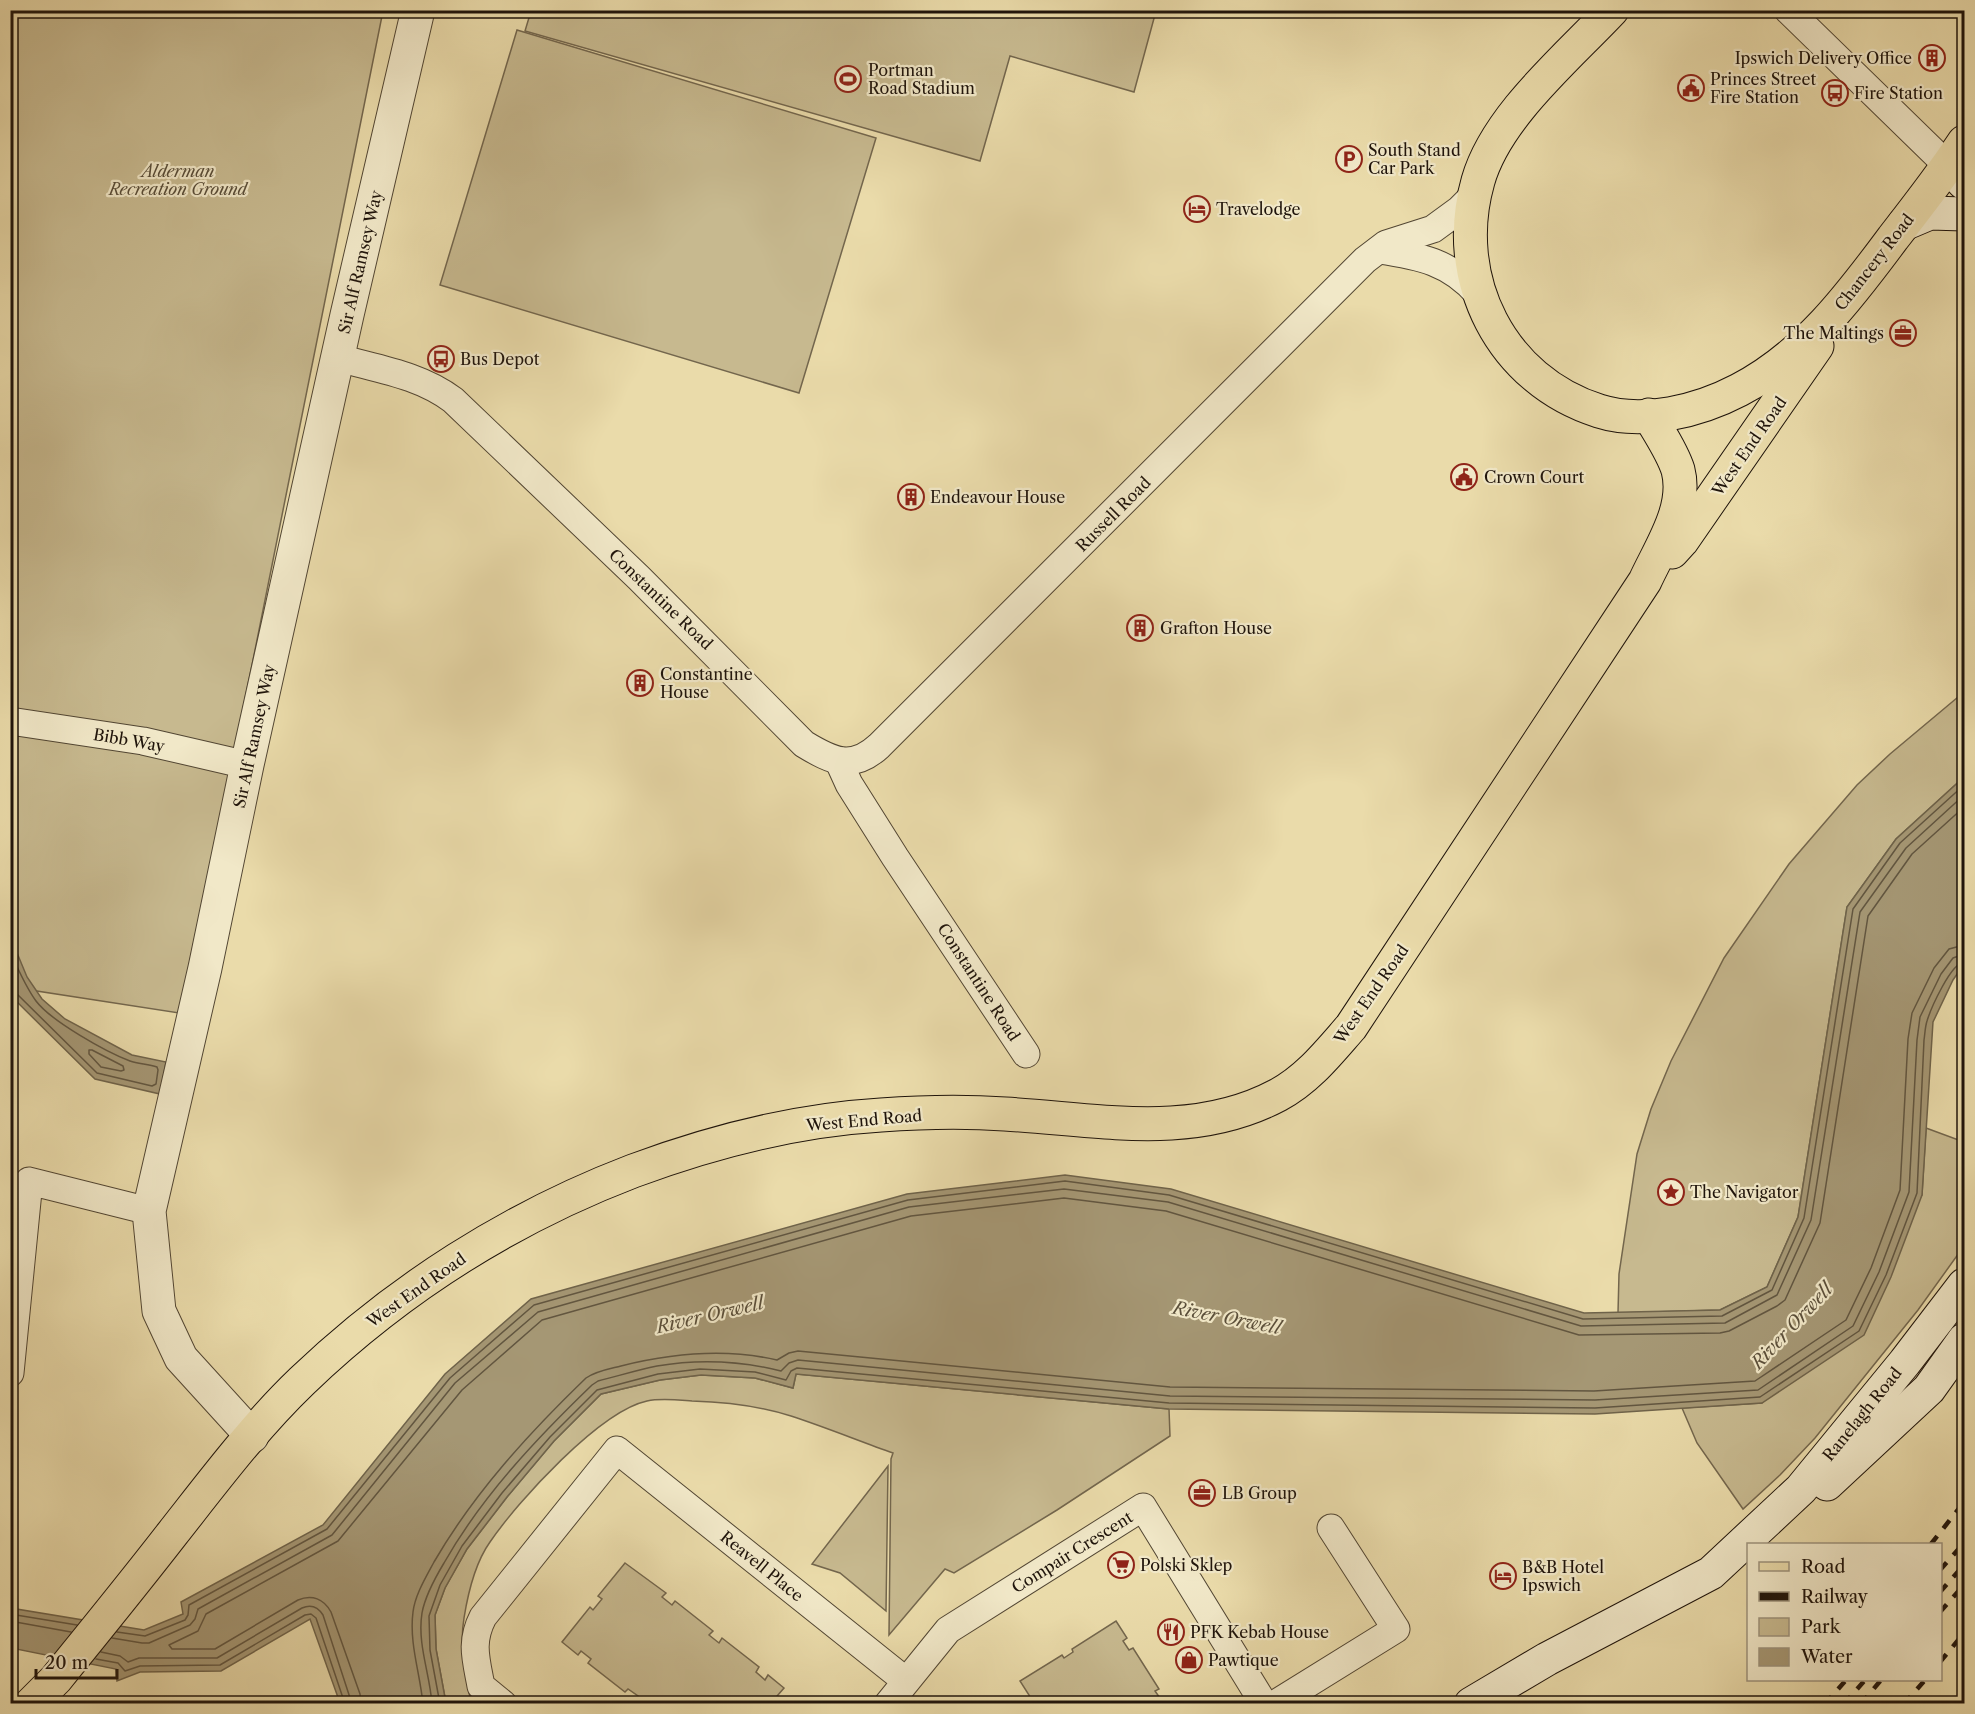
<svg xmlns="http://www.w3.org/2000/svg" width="1975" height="1714" font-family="'Libre Caslon Text',serif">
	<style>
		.green { fill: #c7b98f; stroke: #73664d; stroke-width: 1.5 }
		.water { fill: #a59774; stroke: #6f634a; stroke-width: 1.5 }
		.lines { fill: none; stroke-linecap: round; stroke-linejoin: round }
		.shore { stroke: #625640; stroke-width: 1.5 }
		.minor-casing { stroke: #524633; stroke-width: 29 }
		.tertiary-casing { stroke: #524633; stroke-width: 35 }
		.secondary-casing { stroke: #1f140b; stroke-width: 35 }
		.primary-casing { stroke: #1f140b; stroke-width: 35 }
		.minor { stroke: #f1e8c8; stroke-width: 27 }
		.tertiary { stroke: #f1e8c8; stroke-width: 33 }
		.secondary { stroke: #f1e8c8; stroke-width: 33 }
		.primary { stroke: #eadbaa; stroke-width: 33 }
		.rail { stroke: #1f140b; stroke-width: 4.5; stroke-dasharray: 10 10; stroke-linecap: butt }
		.labels { text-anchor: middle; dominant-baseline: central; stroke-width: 4.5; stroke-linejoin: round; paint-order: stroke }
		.poi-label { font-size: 16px; fill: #1f140b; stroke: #f1e8c8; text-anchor: start }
		.park-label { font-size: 16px; font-style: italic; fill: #5a4e39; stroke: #f1e8c8 }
		.street-label { font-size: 16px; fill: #1f140b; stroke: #f1e8c8 }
		.water-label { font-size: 18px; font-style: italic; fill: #5b4f3a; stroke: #f1e8c8 }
	</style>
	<rect width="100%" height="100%" fill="#eadbaa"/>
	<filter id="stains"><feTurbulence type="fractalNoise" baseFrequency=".00333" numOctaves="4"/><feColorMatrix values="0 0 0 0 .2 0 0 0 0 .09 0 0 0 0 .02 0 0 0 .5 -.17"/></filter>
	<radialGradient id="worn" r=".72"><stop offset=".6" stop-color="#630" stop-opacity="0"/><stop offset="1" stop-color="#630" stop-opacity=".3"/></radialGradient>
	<g class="green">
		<polygon points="11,11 383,11 250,675 179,1013 11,987"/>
		<polygon points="531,11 531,10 1156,11 1134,92 1010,56 980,161 525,31"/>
		<polygon points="517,30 876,138 799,393 440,285"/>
		<polygon points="1964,692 1964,777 1896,839 1847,907 1798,1217 1767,1287 1720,1310 1618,1313 1619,1274 1637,1154 1651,1109 1671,1061 1724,958 1789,864 1857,785 1890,754"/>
		<polygon points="1926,1128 1964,1142 1964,1246 1918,1310 1815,1438 1780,1475 1743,1509 1697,1443 1682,1408 1762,1403 1922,1195"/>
		<path d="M796,1374l373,35 1,27 -113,74 -103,63 -9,-4 -56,66 2,-176 2,-6c-34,-12 -68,-26 -102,-37 -31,-10 -66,-14 -99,-15 -14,-1 -31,-3 -45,0 -47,10 -129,100 -157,141 -15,21 -22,51 -26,76 -5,29 2,57 7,85h-25l-10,-54 -1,-34 10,-27 22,-39 40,-52 47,-56 47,-47 59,-14 41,-5 54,3 38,10z"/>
		<polygon points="888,1466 886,1611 840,1573 812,1564"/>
		<polygon points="625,1563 666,1593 662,1597 672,1605 675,1601 713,1631 709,1635 719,1643 722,1638 759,1667 756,1672 765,1680 768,1675 784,1688 771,1703 639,1703 635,1700 638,1696 628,1689 625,1692 588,1663 591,1659 581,1651 578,1655 562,1642 590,1607 593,1610 602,1599 598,1596"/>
		<polygon points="1116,1621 1127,1638 1123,1641 1129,1650 1133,1648 1159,1689 1155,1691 1162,1701 1165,1699 1168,1703 1034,1703 1020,1681 1062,1655 1064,1658 1073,1652 1072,1649"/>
	</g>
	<g class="water">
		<polygon points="1964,777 1964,964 1953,980 1933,1022 1922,1195 1891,1277 1864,1335 1762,1403 1595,1414 1169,1409 796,1374 793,1388 755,1378 701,1375 660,1380 601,1394 554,1441 507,1497 467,1549 445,1588 435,1615 436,1649 446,1703 340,1703 310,1619 221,1671 140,1672 117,1681 116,1669 11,1648 10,1608 144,1630 183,1614 181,1602 323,1525 445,1374 531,1299 907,1194 1065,1175 1171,1189 1584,1313 1720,1310 1767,1287 1798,1217 1847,907 1896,839"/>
		<polygon points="10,936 27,977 42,999 65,1019 132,1055 166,1062 160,1094 95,1079 11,996"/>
	</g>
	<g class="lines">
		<g class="shore">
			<path d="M10,951c8,18 15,35 26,50 15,20 70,51 94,60 8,3 18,3 27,6l1,3 -2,14 -4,2 -55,-13 -80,-79 -7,-2"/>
			<polygon points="89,1050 92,1050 123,1066 124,1070 121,1071 101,1067 89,1054"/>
			<polyline points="10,1614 77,1625"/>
			<polyline points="10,1621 71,1632"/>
			<polyline points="117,1632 145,1636 185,1620 188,1615 189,1605 327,1529 450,1378 534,1305 908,1200 1065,1181 1169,1195 1583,1319 1722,1316 1772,1290 1804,1218 1853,909 1900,843 1964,785"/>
			<polyline points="112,1638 142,1643 149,1643 190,1625 195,1619 198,1609 332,1535 455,1383 538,1312 909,1207 1064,1189 1168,1202 1581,1326 1725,1323 1777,1295 1811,1220 1860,912 1906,848 1964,795"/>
			<path d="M101,1652l19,4 8,6 11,-4h78l85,-50c9,-4 16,-1 21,7l29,89"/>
			<polyline points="96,1659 118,1663 125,1671 140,1666 220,1665 305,1615 311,1614 316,1618 345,1704"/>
			<path d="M361,1704l-1,-10 -29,-82c-7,-13 -19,-18 -33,-12l-83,49h-43l-3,-4 29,-14 8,-17 132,-73 124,-151 80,-70 369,-104 153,-18 102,13 413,124 141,-2 9,-2 48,-25 8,-6 35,-77 48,-307 44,-62 52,-47"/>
			<path d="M423,1704c-3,-31 -14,-61 -10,-92 2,-17 13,-35 21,-50 40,-69 95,-129 152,-184 10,-7 23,-9 35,-12 52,-13 104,-18 156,-6l12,-7 9,-2 372,36 424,4 161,-10 91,-61 25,-52 29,-78 8,-151 4,-26 22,-45 15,-19 15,-4"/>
			<path d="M432,1704c-2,-30 -15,-60 -10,-91 3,-17 13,-35 22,-50 38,-67 93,-125 148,-178l6,-4c20,-5 39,-11 59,-15 41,-7 84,-5 124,5l8,-8 9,-3 372,36 425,4 163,-10 95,-64 26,-54 30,-80 8,-152 3,-23 21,-43 12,-16 11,-4"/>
			<path d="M440,1704l-10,-54 -1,-34 11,-31 22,-39 40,-53 48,-56 47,-47 61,-16 42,-5 55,3 31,8 5,-9 6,-3 372,35 426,5 165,-11 99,-66 27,-56 31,-82 7,-153c1,-6 1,-13 3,-19 4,-13 24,-58 37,-59"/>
		</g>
		<defs>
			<g id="minor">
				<polyline points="1788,10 1948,166"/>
				<path d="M1379,250c41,6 71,12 99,44"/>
				<path d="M339,358c39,11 81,17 114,42l186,178 165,166c28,17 48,27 75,2l486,-486 21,-16 47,-15 26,-19 16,-16"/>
				<polyline points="10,721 143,741 247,765"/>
				<polyline points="839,762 849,784 895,857 1026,1054"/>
				<polyline points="10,1373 29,1181 149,1211"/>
				<path d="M503,1704l-22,-18c-5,-27 -11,-44 2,-69l134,-167 289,231"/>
				<polyline points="888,1704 948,1630 1143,1507 1264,1704"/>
				<polyline points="1275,1704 1396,1629 1331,1528"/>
			</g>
			<polyline id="tertiary" points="252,1436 181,1358 159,1311 149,1211 205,968 247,765 347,315 418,10"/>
			<g id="secondary">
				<polyline points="1948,166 1964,183"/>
				<polyline points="1904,224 1930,213 1964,214"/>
				<polyline points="1827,1484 1929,1389 1964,1340"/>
				<polyline points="1471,1704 1547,1659 1711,1573 1801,1489 1905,1362 1964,1285"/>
			</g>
			<g id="primary">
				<path d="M1612,10c-45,48 -116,107 -134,171 -28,98 23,199 121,230 44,14 100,0 140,-21 66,-34 111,-94 154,-152 25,-32 49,-63 71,-96"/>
				<polyline points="1672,552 1682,541 1817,346"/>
				<path d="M31,1704l25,-25c39,-48 78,-96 116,-145 41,-52 82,-107 130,-153 95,-91 208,-163 331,-210 78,-29 164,-51 248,-56 41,-3 83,-4 124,-1 92,5 187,27 273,-19 30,-16 51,-43 73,-68l294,-446c15,-33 43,-73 33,-111 -6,-19 -19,-37 -29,-55"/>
			</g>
		</defs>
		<use href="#minor" class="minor-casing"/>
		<use href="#tertiary" class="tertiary-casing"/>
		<use href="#secondary" class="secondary-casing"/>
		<use href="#primary" class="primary-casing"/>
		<use href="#minor" class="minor"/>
		<use href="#tertiary" class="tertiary"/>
		<use href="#secondary" class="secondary"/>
		<use href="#primary" class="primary"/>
		<g class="rail">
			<polyline points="1931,1544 1964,1502"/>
			<polyline points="1940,1570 1964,1543"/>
			<polyline points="1940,1592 1964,1565"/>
			<polyline points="1940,1612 1964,1585"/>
			<polyline points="1940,1662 1964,1633"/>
			<polyline points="1825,1704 1846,1680"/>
			<polyline points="1844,1704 1865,1680"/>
			<polyline points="1861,1704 1881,1680"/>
			<polyline points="1904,1704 1925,1680"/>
		</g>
	</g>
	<defs>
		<symbol id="building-ring" viewBox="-11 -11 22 22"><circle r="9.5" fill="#f1e8c8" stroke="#8f2418" stroke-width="1.5"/><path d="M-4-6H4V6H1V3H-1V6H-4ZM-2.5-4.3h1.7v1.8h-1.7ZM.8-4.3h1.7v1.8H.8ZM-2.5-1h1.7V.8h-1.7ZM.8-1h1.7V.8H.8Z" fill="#8f2418"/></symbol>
		<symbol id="stadium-ring" viewBox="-11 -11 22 22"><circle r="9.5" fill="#f1e8c8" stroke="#8f2418" stroke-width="1.5"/><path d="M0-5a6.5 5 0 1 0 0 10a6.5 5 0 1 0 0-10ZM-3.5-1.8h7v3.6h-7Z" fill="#8f2418"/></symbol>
		<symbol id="civic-ring" viewBox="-11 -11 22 22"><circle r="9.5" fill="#f1e8c8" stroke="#8f2418" stroke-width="1.5"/><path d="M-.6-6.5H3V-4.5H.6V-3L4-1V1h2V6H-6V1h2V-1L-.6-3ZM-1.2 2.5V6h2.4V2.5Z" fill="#8f2418"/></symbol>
		<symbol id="bus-ring" viewBox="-11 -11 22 22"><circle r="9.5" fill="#f1e8c8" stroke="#8f2418" stroke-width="1.5"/><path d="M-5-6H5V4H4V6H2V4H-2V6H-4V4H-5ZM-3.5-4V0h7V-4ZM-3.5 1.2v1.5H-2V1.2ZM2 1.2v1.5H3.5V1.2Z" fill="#8f2418"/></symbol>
		<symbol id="parking-ring" viewBox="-11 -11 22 22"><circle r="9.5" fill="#f1e8c8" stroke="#8f2418" stroke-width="1.5"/><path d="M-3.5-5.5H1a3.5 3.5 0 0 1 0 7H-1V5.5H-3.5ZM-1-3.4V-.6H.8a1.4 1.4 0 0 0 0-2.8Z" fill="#8f2418"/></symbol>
		<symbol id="hotel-ring" viewBox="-11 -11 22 22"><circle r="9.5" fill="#f1e8c8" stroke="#8f2418" stroke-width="1.5"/><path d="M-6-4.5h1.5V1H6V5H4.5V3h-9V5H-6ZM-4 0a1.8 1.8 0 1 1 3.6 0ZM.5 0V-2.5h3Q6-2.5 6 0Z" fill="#8f2418"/></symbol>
		<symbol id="office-ring" viewBox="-11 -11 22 22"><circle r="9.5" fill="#f1e8c8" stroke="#8f2418" stroke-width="1.5"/><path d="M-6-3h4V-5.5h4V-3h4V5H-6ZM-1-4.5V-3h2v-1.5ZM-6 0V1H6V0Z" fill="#8f2418"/></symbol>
		<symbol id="sight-ring" viewBox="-11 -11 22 22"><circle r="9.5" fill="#f1e8c8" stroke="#8f2418" stroke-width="1.5"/><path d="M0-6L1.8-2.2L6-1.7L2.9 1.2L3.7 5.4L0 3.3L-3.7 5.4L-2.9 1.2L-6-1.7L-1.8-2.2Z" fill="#8f2418"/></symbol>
		<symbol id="supermarket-ring" viewBox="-11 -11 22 22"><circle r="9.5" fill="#f1e8c8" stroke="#8f2418" stroke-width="1.5"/><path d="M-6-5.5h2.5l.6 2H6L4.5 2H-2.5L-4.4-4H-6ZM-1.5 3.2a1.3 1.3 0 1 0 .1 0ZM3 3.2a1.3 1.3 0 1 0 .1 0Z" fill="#8f2418"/></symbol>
		<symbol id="restaurant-ring" viewBox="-11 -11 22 22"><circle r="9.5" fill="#f1e8c8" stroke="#8f2418" stroke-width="1.5"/><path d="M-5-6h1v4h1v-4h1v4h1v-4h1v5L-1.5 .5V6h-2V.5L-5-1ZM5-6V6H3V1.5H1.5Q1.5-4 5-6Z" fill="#8f2418"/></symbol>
		<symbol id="shop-ring" viewBox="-11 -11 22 22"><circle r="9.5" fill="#f1e8c8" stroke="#8f2418" stroke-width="1.5"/><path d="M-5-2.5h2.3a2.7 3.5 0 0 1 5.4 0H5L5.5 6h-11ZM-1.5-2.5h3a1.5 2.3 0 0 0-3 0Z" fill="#8f2418"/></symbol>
	</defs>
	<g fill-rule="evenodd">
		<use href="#building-ring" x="1917" y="43" width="30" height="30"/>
		<use href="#stadium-ring" x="833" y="64" width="30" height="30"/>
		<use href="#civic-ring" x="1676" y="73" width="30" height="30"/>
		<use href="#bus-ring" x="1820" y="78" width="30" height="30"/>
		<use href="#parking-ring" x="1334" y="144" width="30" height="30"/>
		<use href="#hotel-ring" x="1182" y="194" width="30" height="30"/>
		<use href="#office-ring" x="1888" y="318" width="30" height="30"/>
		<use href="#bus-ring" x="426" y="344" width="30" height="30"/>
		<use href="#civic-ring" x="1449" y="462" width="30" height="30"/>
		<use href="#building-ring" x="896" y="482" width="30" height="30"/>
		<use href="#building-ring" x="1125" y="613" width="30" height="30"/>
		<use href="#building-ring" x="625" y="668" width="30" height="30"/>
		<use href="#sight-ring" x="1656" y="1177" width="30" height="30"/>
		<use href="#office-ring" x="1187" y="1478" width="30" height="30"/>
		<use href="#supermarket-ring" x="1106" y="1550" width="30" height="30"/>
		<use href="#hotel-ring" x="1488" y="1561" width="30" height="30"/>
		<use href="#restaurant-ring" x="1156" y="1617" width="30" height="30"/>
		<use href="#shop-ring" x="1174" y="1645" width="30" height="30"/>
	</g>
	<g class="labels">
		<g class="poi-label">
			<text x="1912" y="58" text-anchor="end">Ipswich Delivery Office</text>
			<text x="868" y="70">Portman<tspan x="868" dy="18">Road Stadium</tspan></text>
			<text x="1710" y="79">Princes Street<tspan x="1710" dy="18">Fire Station</tspan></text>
			<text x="1854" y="93">Fire Station</text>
			<text x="1368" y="150">South Stand<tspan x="1368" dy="18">Car Park</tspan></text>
			<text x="1216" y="209">Travelodge</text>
			<text x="1884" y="333" text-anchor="end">The Maltings</text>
			<text x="460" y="359">Bus Depot</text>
			<text x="1484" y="477">Crown Court</text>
			<text x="930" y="497">Endeavour House</text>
			<text x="1160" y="628">Grafton House</text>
			<text x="660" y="674">Constantine<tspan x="660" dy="18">House</tspan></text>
			<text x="1690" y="1192">The Navigator</text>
			<text x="1222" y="1493">LB Group</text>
			<text x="1140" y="1565">Polski Sklep</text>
			<text x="1522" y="1567">B&amp;B Hotel<tspan x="1522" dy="18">Ipswich</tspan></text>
			<text x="1190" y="1632">PFK Kebab House</text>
			<text x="1208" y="1660">Pawtique</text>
		</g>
		<g class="park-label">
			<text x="178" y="171">Alderman<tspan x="178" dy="18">Recreation Ground</tspan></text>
		</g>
		<g class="street-label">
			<text transform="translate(360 262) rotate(-77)">Sir Alf Ramsey Way</text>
			<text transform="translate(1874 262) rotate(-52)">Chancery Road</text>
			<text transform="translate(1749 446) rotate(-55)">West End Road</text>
			<text transform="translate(1113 514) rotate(-45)">Russell Road</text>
			<text transform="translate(661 599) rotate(44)">Constantine Road</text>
			<text transform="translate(254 736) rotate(-78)">Sir Alf Ramsey Way</text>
			<text transform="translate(129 740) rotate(10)">Bibb Way</text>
			<text transform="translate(979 982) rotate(57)">Constantine Road</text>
			<text transform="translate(1371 994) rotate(-55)">West End Road</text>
			<text transform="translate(864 1120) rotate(-5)">West End Road</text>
			<text transform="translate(416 1290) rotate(-35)">West End Road</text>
			<text transform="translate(1862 1414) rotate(-51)">Ranelagh Road</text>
			<text transform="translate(1072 1552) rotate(-32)">Compair Crescent</text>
			<text transform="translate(762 1566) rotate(39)">Reavell Place</text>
		</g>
		<g class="water-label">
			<text transform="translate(710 1315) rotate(-13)">River Orwell</text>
			<text transform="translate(1227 1318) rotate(11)">River Orwell</text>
			<text transform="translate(1792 1326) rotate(-47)">River Orwell</text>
		</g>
	</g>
	<rect width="1975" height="1714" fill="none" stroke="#eadbaa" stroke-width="36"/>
	<rect x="12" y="12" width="1951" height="1690" fill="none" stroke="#1f140b" stroke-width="3"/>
	<rect x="18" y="18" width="1939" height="1678" fill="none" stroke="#1f140b" stroke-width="1.5"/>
	<rect x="1747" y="1543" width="195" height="138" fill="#f1e8c8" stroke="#9d937c" stroke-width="1.5"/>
	<rect x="1759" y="1562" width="30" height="9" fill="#eadbaa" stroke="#9d937c" stroke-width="1.5"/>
	<text x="1801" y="1573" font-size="18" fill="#1f140b">Road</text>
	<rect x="1759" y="1592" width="30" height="9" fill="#1f140b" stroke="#9d937c" stroke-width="1.5"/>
	<text x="1801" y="1603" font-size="18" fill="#1f140b">Railway</text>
	<rect x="1759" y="1618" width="30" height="18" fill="#c7b98f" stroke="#9d937c" stroke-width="1.5"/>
	<text x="1801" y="1633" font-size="18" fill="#1f140b">Park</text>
	<rect x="1759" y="1648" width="30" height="18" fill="#a59774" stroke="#9d937c" stroke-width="1.5"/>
	<text x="1801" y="1663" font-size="18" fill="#1f140b">Water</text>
	<path d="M36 1669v9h81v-9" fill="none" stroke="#1f140b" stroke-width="3"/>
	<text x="45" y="1669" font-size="18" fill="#1f140b" stroke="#f1e8c8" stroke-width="4.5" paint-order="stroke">20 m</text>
	<rect width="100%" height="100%" filter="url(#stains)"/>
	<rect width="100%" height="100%" fill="url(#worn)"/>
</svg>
